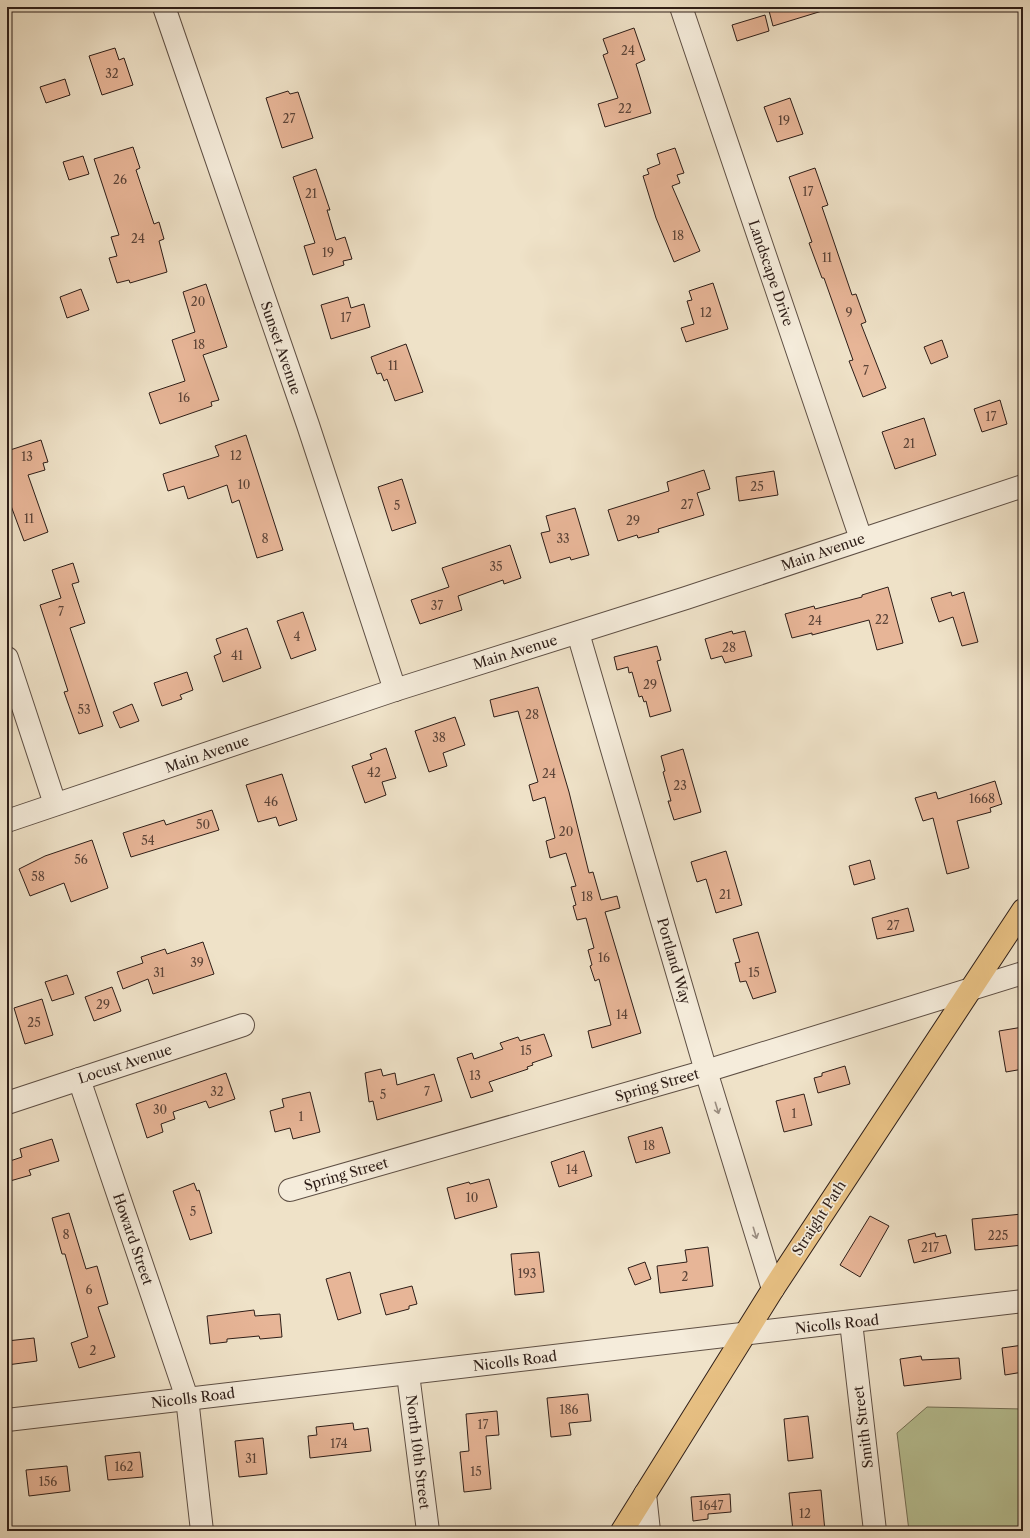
<svg xmlns="http://www.w3.org/2000/svg" width="1030" height="1538" font-family="'Libre Caslon Text',serif">
	<style>
		.green { fill: #b8c396; stroke: #737057 }
		.building { fill: #e7b597; stroke: #2e1e18 }
		.lines { fill: none; stroke-linecap: round; stroke-linejoin: round }
		.minor-casing { stroke: #5e4f44; stroke-width: 24 }
		.major-casing { stroke: #2e1e18; stroke-width: 24 }
		.minor { stroke: #f5ecdb; stroke-width: 22 }
		.major { stroke: #e8c184; stroke-width: 22 }
		.oneway { stroke: #9b8f83 }
		.labels { text-anchor: middle; dominant-baseline: central; stroke-width: 3.5; stroke-linejoin: round; paint-order: stroke }
		.number-label { font-size: 12px; fill: #5c4438 }
		.street-label { font-size: 14px; fill: #2e1e18; stroke: #f5ecdb }
	</style>
	<rect width="100%" height="100%" fill="#efe2c8"/>
	<filter id="stains"><feTurbulence type="fractalNoise" baseFrequency=".005" numOctaves="4"/><feColorMatrix values="0 0 0 0 .2 0 0 0 0 .09 0 0 0 0 .02 0 0 0 .5 -.17"/></filter>
	<radialGradient id="worn" r=".72"><stop offset=".6" stop-color="#630" stop-opacity="0"/><stop offset="1" stop-color="#630" stop-opacity=".3"/></radialGradient>
	<polygon class="green" points="927,1407 1023,1409 1023,1531 909,1531 897,1433"/>
	<g class="building">
		<polygon points="768,7 821,7 822,11 773,26"/>
		<polygon points="765,15 769,31 737,41 732,25"/>
		<polygon points="634,28 645,60 636,64 651,113 605,127 598,104 618,98 603,55 608,53 603,39"/>
		<polygon points="115,48 119,60 124,58 133,85 102,95 89,56"/>
		<polygon points="65,79 70,95 46,103 40,87"/>
		<polygon points="288,91 290,94 298,92 313,138 282,148 266,98"/>
		<polygon points="790,98 803,134 777,142 764,107"/>
		<polygon points="133,147 140,168 136,170 154,224 159,222 164,239 159,241 167,272 130,283 129,280 117,283 109,258 117,256 111,237 119,235 94,159"/>
		<polygon points="675,148 684,173 677,175 680,183 672,186 700,251 674,262 656,218 643,176 649,174 647,169 660,164 657,154"/>
		<polygon points="83,156 89,174 69,180 63,162"/>
		<polygon points="815,168 828,205 822,207 852,295 856,294 866,322 861,324 886,388 863,397 849,361 853,360 824,278 822,278 809,243 812,242 789,177"/>
		<polygon points="316,169 330,210 327,210 336,240 345,237 352,259 343,261 344,265 313,275 304,246 315,243 293,177"/>
		<polygon points="713,283 728,329 686,342 681,328 694,324 687,301 692,300 689,291"/>
		<polygon points="206,284 227,347 203,355 219,400 211,402 212,406 160,424 149,393 185,381 172,340 195,332 183,292"/>
		<polygon points="81,289 89,310 67,318 60,297"/>
		<polygon points="348,297 351,308 364,304 370,327 331,339 321,305"/>
		<polygon points="942,340 948,357 931,364 924,347"/>
		<polygon points="406,344 423,392 395,401 387,379 384,381 381,373 377,374 371,357"/>
		<polygon points="1000,400 1007,424 982,432 974,409"/>
		<polygon points="924,418 936,455 895,469 882,432"/>
		<polygon points="246,435 283,550 257,558 239,500 232,503 227,485 188,499 184,486 168,491 163,474 219,456 215,446"/>
		<polygon points="41,440 48,462 43,463 45,470 28,475 48,532 24,541 7,495 7,451"/>
		<polygon points="704,470 710,489 697,493 704,515 658,529 659,532 638,538 637,535 618,541 608,510 669,491 667,482"/>
		<polygon points="774,471 778,495 739,501 736,477"/>
		<polygon points="402,479 416,523 392,531 378,487"/>
		<polygon points="575,508 589,555 571,560 570,557 550,563 541,533 550,531 546,516"/>
		<polygon points="510,545 521,578 504,584 503,580 458,596 462,610 420,624 411,600 449,587 442,568"/>
		<polygon points="73,563 79,582 72,584 85,623 70,628 103,726 79,734 64,692 68,691 40,605 61,598 52,570"/>
		<polygon points="888,587 903,643 877,650 869,620 812,635 812,633 792,638 785,614 814,606 815,609 862,597 862,595"/>
		<polygon points="951,592 952,596 964,592 978,642 962,646 953,617 939,622 931,598"/>
		<polygon points="303,612 316,650 291,659 277,621"/>
		<polygon points="247,628 261,668 223,682 214,656 221,653 216,639"/>
		<polygon points="732,631 733,634 745,631 752,656 725,663 722,656 711,659 705,639"/>
		<polygon points="657,646 661,660 657,661 671,711 650,717 646,701 644,702 642,696 639,697 632,672 629,673 628,667 617,670 614,657"/>
		<polygon points="187,672 193,690 180,695 182,699 162,706 154,683"/>
		<polygon points="538,687 569,792 589,873 593,872 601,900 617,896 620,908 605,912 641,1033 592,1048 588,1031 611,1025 599,979 595,981 590,966 592,965 588,950 594,948 586,918 577,920 573,906 576,905 571,887 576,886 566,853 550,858 546,841 555,838 545,797 533,801 529,785 538,782 518,711 494,717 490,700"/>
		<polygon points="132,704 139,721 120,728 113,712"/>
		<polygon points="455,717 465,745 443,753 447,766 429,772 415,731"/>
		<polygon points="386,748 396,778 382,782 386,795 365,803 352,766 372,759 370,754"/>
		<polygon points="683,749 701,812 674,820 668,801 671,801 663,772 665,771 661,756"/>
		<polygon points="282,774 297,820 279,826 276,817 258,822 246,785"/>
		<polygon points="995,781 1002,804 990,808 991,812 957,821 969,868 947,874 933,818 923,821 915,798 936,792 938,799"/>
		<polygon points="212,810 219,830 131,857 123,833 164,820 166,825"/>
		<polygon points="92,840 108,888 71,902 64,883 30,896 19,869 45,856"/>
		<polygon points="726,851 742,905 716,913 706,879 697,882 691,862"/>
		<polygon points="870,860 875,879 854,885 849,866"/>
		<polygon points="908,908 914,931 877,939 872,918"/>
		<polygon points="758,932 776,992 753,999 746,981 740,982 735,963 740,962 733,939"/>
		<polygon points="203,942 214,974 153,994 148,979 123,989 117,972 143,963 141,957 165,949 167,954"/>
		<polygon points="67,975 74,994 52,1001 45,982"/>
		<polygon points="112,987 121,1011 94,1021 85,997"/>
		<polygon points="42,999 53,1035 25,1044 14,1008"/>
		<polygon points="1023,1027 1023,1069 1006,1072 999,1031"/>
		<polygon points="544,1034 552,1056 532,1063 533,1065 527,1067 528,1069 489,1082 493,1091 471,1098 457,1058 472,1053 474,1059 503,1049 500,1043 518,1037 520,1041"/>
		<polygon points="845,1066 850,1084 818,1093 814,1078 822,1076 822,1073"/>
		<polygon points="381,1069 383,1076 395,1073 397,1085 434,1074 442,1101 377,1120 373,1101 369,1102 365,1073"/>
		<polygon points="226,1073 235,1099 209,1108 206,1101 173,1112 175,1119 161,1124 163,1132 147,1138 136,1104"/>
		<polygon points="310,1092 320,1132 293,1139 290,1128 275,1132 270,1111 284,1107 282,1099"/>
		<polygon points="804,1094 812,1125 784,1132 776,1101"/>
		<polygon points="662,1127 670,1153 636,1163 628,1137"/>
		<polygon points="52,1139 59,1161 29,1170 31,1175 10,1181 7,1172 7,1162 22,1157 20,1149"/>
		<polygon points="584,1151 592,1176 559,1187 551,1162"/>
		<polygon points="489,1179 497,1207 455,1219 447,1188 469,1182 470,1184"/>
		<polygon points="194,1183 197,1191 199,1190 212,1233 190,1240 173,1191"/>
		<polygon points="69,1213 86,1269 97,1266 108,1304 98,1307 115,1357 79,1368 71,1343 88,1337 65,1254 62,1254 52,1218"/>
		<polygon points="1022,1214 1023,1245 975,1250 972,1219"/>
		<polygon points="870,1216 889,1226 860,1277 840,1265"/>
		<polygon points="935,1233 936,1237 946,1235 951,1253 914,1263 908,1240"/>
		<polygon points="708,1247 713,1286 660,1293 657,1266 687,1262 685,1250"/>
		<polygon points="539,1252 544,1292 515,1295 511,1254"/>
		<polygon points="645,1262 651,1279 635,1285 628,1268"/>
		<polygon points="350,1272 361,1313 338,1320 326,1279"/>
		<polygon points="412,1286 417,1304 409,1306 409,1309 386,1315 380,1294"/>
		<polygon points="254,1310 255,1316 280,1314 282,1337 260,1339 259,1336 227,1339 227,1342 210,1344 207,1316"/>
		<polygon points="34,1338 37,1361 7,1365 7,1341"/>
		<polygon points="1023,1345 1023,1372 1005,1375 1002,1348"/>
		<polygon points="921,1356 922,1360 959,1358 961,1379 904,1386 900,1359"/>
		<polygon points="588,1394 591,1421 569,1423 571,1435 551,1437 547,1398"/>
		<polygon points="497,1411 499,1435 486,1436 491,1489 464,1492 460,1452 469,1451 466,1414"/>
		<polygon points="808,1416 813,1458 788,1461 784,1419"/>
		<polygon points="353,1423 354,1430 368,1428 371,1451 310,1458 308,1436 317,1435 316,1427"/>
		<polygon points="263,1438 267,1474 239,1477 235,1441"/>
		<polygon points="140,1452 143,1477 108,1480 105,1456"/>
		<polygon points="67,1466 70,1491 29,1496 26,1470"/>
		<polygon points="821,1490 825,1531 793,1531 789,1493"/>
		<polygon points="730,1494 731,1512 708,1514 708,1519 693,1521 691,1497"/>
	</g>
	<g class="lines">
		<defs>
			<g id="minor">
				<polyline points="164,7 308,425 395,690"/>
				<polyline points="681,7 861,539"/>
				<polyline points="578,633 706,1071 773,1289"/>
				<polyline points="7,658 55,804"/>
				<polyline points="7,821 395,690 686,598 1023,486"/>
				<polyline points="79,1079 187,1398 202,1531"/>
				<polyline points="7,1103 243,1025"/>
				<polyline points="290,1190 706,1071 1023,973"/>
				<polyline points="851,1322 875,1531"/>
				<polyline points="408,1374 428,1531"/>
				<polyline points="7,1420 1023,1301"/>
				<polyline points="645,1494 649,1531"/>
			</g>
			<polyline id="major" points="622,1531 773,1289 1023,910"/>
		</defs>
		<use href="#minor" class="minor-casing"/>
		<use href="#major" class="major-casing"/>
		<use href="#minor" class="minor"/>
		<use href="#major" class="major"/>
	</g>
	<defs><path id="oneway-shaft" d="M-6 0H5M1.5-3L5.5 0L1.5 3" fill="none" stroke-width="1.6" stroke-linecap="round" stroke-linejoin="round"/></defs>
	<g class="oneway">
		<use href="#oneway-shaft" transform="translate(717 1108) rotate(73)"/>
		<use href="#oneway-shaft" transform="translate(755 1233) rotate(73)"/>
	</g>
	<g class="labels">
		<g class="number-label">
			<text x="628" y="50">24</text>
			<text x="112" y="73">32</text>
			<text x="625" y="108">22</text>
			<text x="289" y="118">27</text>
			<text x="784" y="120">19</text>
			<text x="120" y="179">26</text>
			<text x="808" y="191">17</text>
			<text x="311" y="193">21</text>
			<text x="678" y="235">18</text>
			<text x="138" y="238">24</text>
			<text x="328" y="252">19</text>
			<text x="827" y="257">11</text>
			<text x="198" y="301">20</text>
			<text x="706" y="312">12</text>
			<text x="849" y="312">9</text>
			<text x="346" y="317">17</text>
			<text x="199" y="344">18</text>
			<text x="393" y="365">11</text>
			<text x="866" y="370">7</text>
			<text x="184" y="397">16</text>
			<text x="991" y="416">17</text>
			<text x="909" y="443">21</text>
			<text x="236" y="455">12</text>
			<text x="27" y="456">13</text>
			<text x="244" y="484">10</text>
			<text x="757" y="486">25</text>
			<text x="687" y="504">27</text>
			<text x="397" y="505">5</text>
			<text x="29" y="518">11</text>
			<text x="633" y="520">29</text>
			<text x="265" y="538">8</text>
			<text x="563" y="538">33</text>
			<text x="496" y="566">35</text>
			<text x="437" y="605">37</text>
			<text x="61" y="611">7</text>
			<text x="882" y="619">22</text>
			<text x="815" y="620">24</text>
			<text x="297" y="636">4</text>
			<text x="729" y="647">28</text>
			<text x="237" y="655">41</text>
			<text x="650" y="684">29</text>
			<text x="84" y="709">53</text>
			<text x="532" y="714">28</text>
			<text x="439" y="737">38</text>
			<text x="374" y="772">42</text>
			<text x="549" y="773">24</text>
			<text x="680" y="785">23</text>
			<text x="982" y="798">1668</text>
			<text x="271" y="801">46</text>
			<text x="203" y="824">50</text>
			<text x="566" y="831">20</text>
			<text x="148" y="840">54</text>
			<text x="81" y="859">56</text>
			<text x="38" y="876">58</text>
			<text x="725" y="894">21</text>
			<text x="587" y="896">18</text>
			<text x="893" y="925">27</text>
			<text x="604" y="957">16</text>
			<text x="197" y="962">39</text>
			<text x="159" y="972">31</text>
			<text x="754" y="972">15</text>
			<text x="103" y="1004">29</text>
			<text x="622" y="1014">14</text>
			<text x="34" y="1022">25</text>
			<text x="526" y="1050">15</text>
			<text x="475" y="1075">13</text>
			<text x="217" y="1091">32</text>
			<text x="427" y="1091">7</text>
			<text x="383" y="1094">5</text>
			<text x="160" y="1109">30</text>
			<text x="794" y="1113">1</text>
			<text x="301" y="1116">1</text>
			<text x="649" y="1145">18</text>
			<text x="572" y="1169">14</text>
			<text x="472" y="1197">10</text>
			<text x="193" y="1211">5</text>
			<text x="66" y="1234">8</text>
			<text x="998" y="1235">225</text>
			<text x="930" y="1247">217</text>
			<text x="527" y="1273">193</text>
			<text x="685" y="1276">2</text>
			<text x="89" y="1289">6</text>
			<text x="93" y="1350">2</text>
			<text x="569" y="1409">186</text>
			<text x="483" y="1424">17</text>
			<text x="339" y="1443">174</text>
			<text x="251" y="1458">31</text>
			<text x="124" y="1466">162</text>
			<text x="476" y="1471">15</text>
			<text x="48" y="1481">156</text>
			<text x="711" y="1505">1647</text>
			<text x="805" y="1513">12</text>
		</g>
		<g class="street-label">
			<text transform="translate(771 273) rotate(71)">Landscape Drive</text>
			<text transform="translate(281 348) rotate(71)">Sunset Avenue</text>
			<text transform="translate(823 552) rotate(-19)">Main Avenue</text>
			<text transform="translate(515 652) rotate(-17)">Main Avenue</text>
			<text transform="translate(207 754) rotate(-19)">Main Avenue</text>
			<text transform="translate(674 961) rotate(74)">Portland Way</text>
			<text transform="translate(125 1064) rotate(-18)">Locust Avenue</text>
			<text transform="translate(657 1085) rotate(-16)">Spring Street</text>
			<text transform="translate(346 1174) rotate(-16)">Spring Street</text>
			<text transform="translate(819 1218) rotate(-57)">Straight Path</text>
			<text transform="translate(133 1239) rotate(71)">Howard Street</text>
			<text transform="translate(837 1324) rotate(-6)">Nicolls Road</text>
			<text transform="translate(515 1361) rotate(-7)">Nicolls Road</text>
			<text transform="translate(193 1398) rotate(-7)">Nicolls Road</text>
			<text transform="translate(863 1427) rotate(-97)">Smith Street</text>
			<text transform="translate(418 1452) rotate(83)">North 10th Street</text>
		</g>
	</g>
	<rect width="1030" height="1538" fill="none" stroke="#efe2c8" stroke-width="24"/>
	<rect x="8" y="8" width="1014" height="1522" fill="none" stroke="#2e1e18" stroke-width="2"/>
	<rect x="12" y="12" width="1006" height="1514" fill="none" stroke="#2e1e18"/>
	<rect width="100%" height="100%" filter="url(#stains)"/>
	<rect width="100%" height="100%" fill="url(#worn)"/>
</svg>
